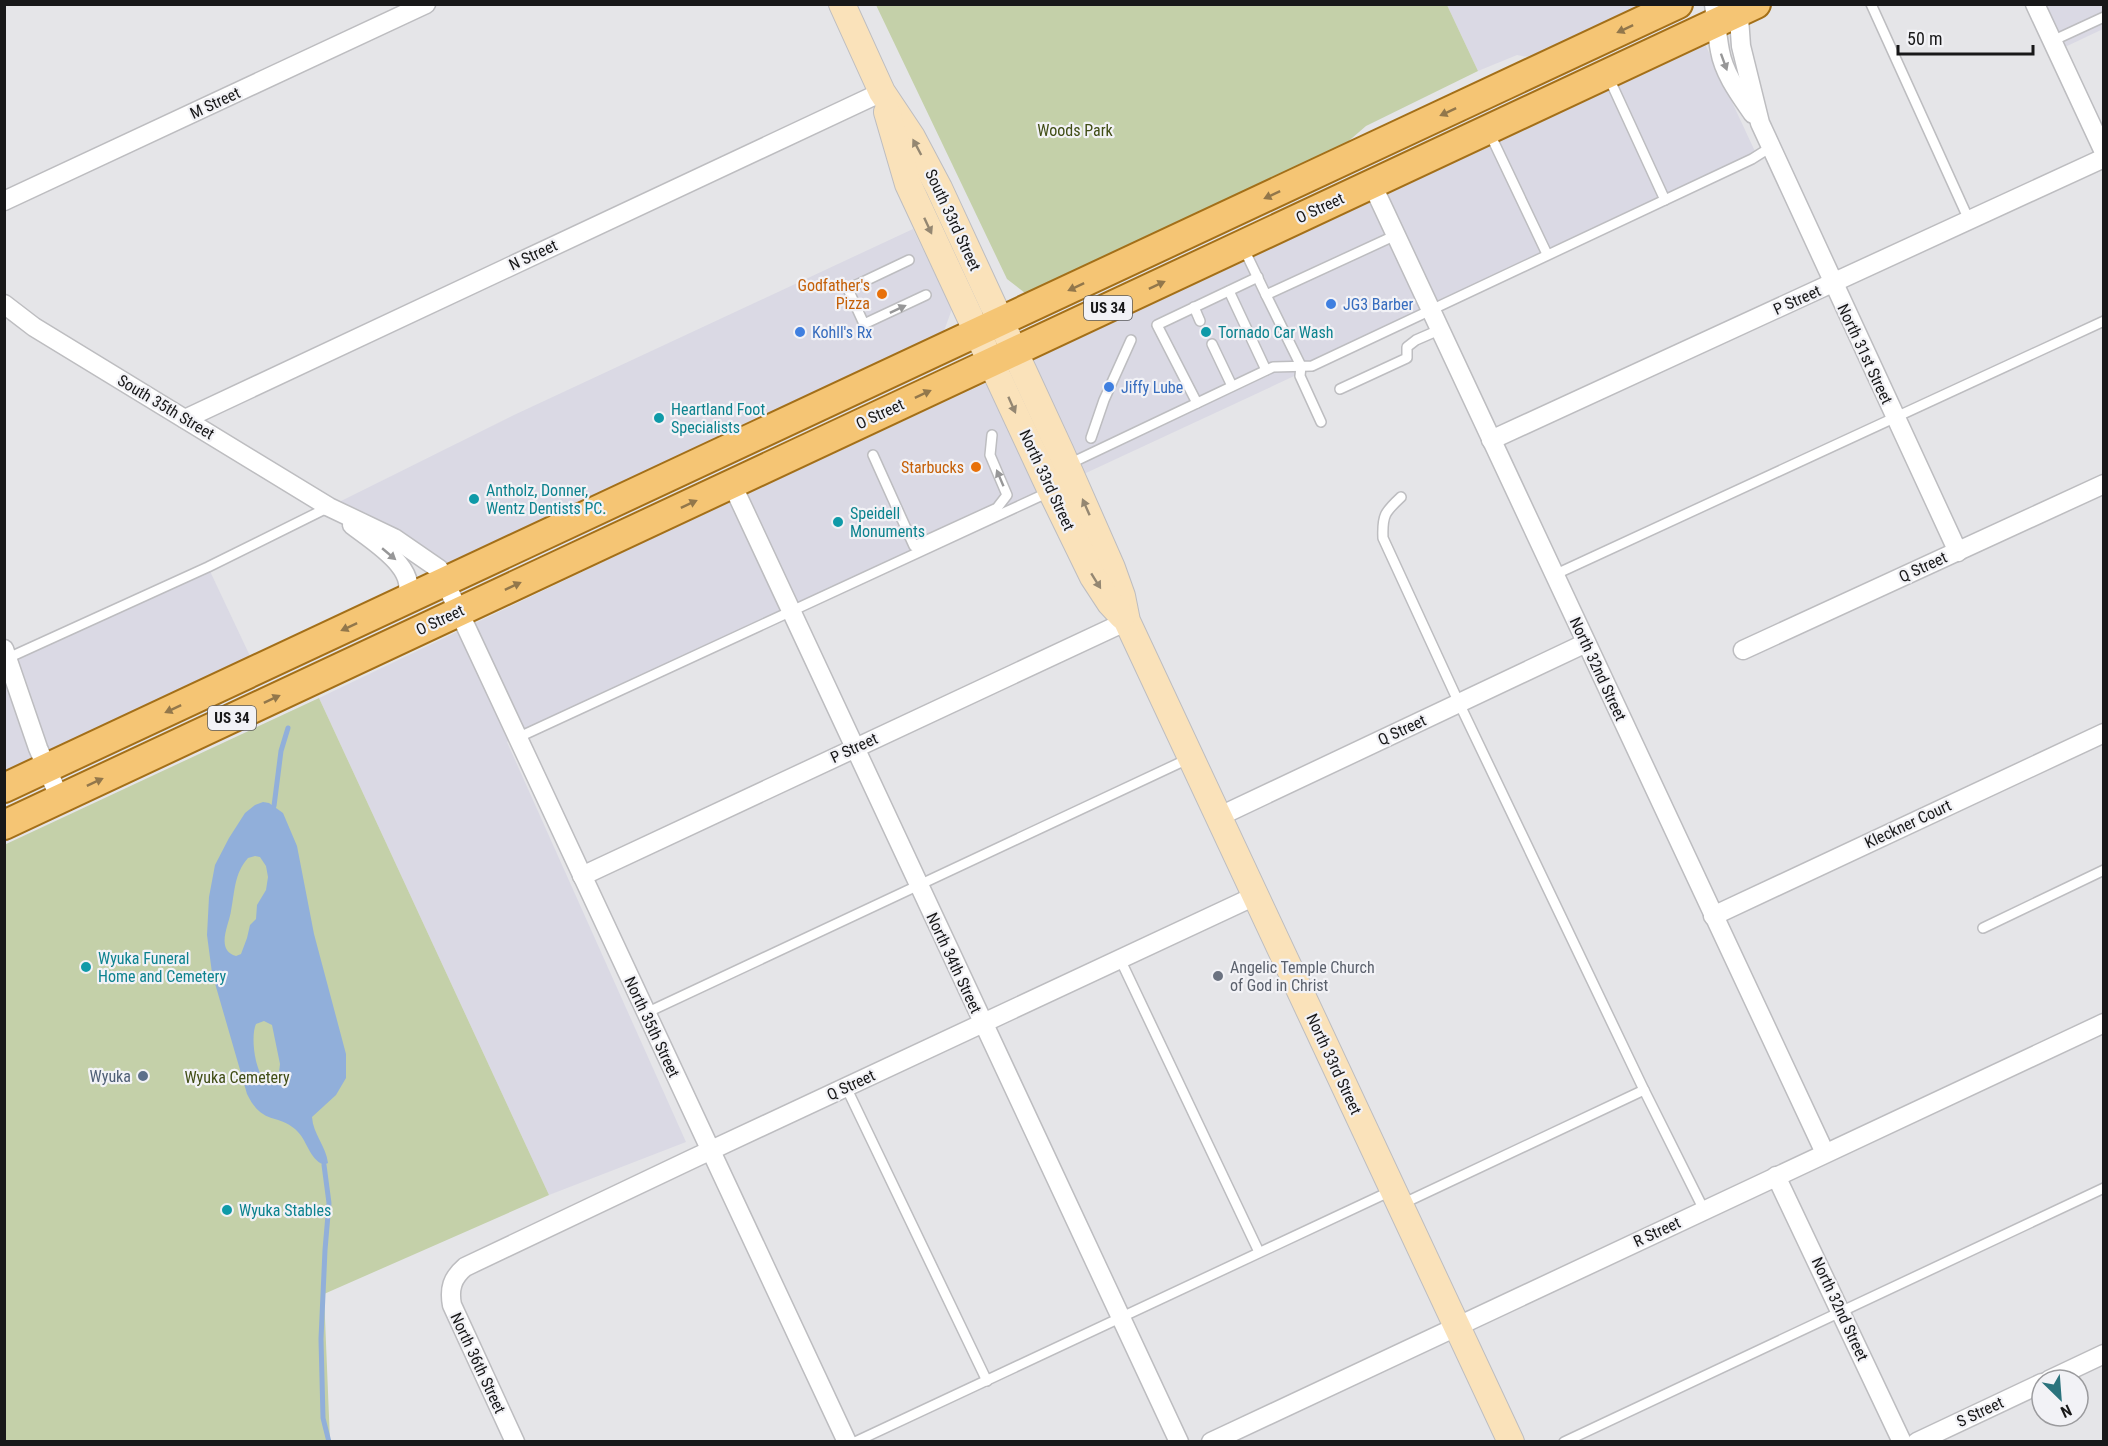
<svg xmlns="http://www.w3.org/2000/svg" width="2108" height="1446" font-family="'Roboto Condensed',sans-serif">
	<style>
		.built { fill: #dad9e4 }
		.green { fill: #c4d0a9 }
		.water { fill: #91afda; fill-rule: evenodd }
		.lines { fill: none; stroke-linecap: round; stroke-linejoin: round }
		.stream { stroke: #91afda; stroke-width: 5 }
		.lane-casing { stroke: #bdbdc0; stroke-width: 12 }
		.street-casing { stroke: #bdbdc0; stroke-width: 21 }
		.secondary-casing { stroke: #bdbdc0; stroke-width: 28 }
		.primary-casing { stroke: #a36f18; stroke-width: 32 }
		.lane { stroke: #fff; stroke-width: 9 }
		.street { stroke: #fff; stroke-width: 18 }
		.secondary { stroke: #fae2ba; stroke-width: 26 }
		.primary { stroke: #f5c574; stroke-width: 28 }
		.oneway { fill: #92774b }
		.oneway2 { fill: #979798 }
		.oneway3 { fill: #948772 }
		.food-dot { fill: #e8710a; stroke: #f2f2f6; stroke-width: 2 }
		.shop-dot { fill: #3f7fe0; stroke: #f2f2f6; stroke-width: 2 }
		.culture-dot { fill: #0f9aa8; stroke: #f2f2f6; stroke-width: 2 }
		.worship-dot { fill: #6b7280; stroke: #f2f2f6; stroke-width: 2 }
		.service-dot { fill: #5c6f8a; stroke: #f2f2f6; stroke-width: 2 }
		.labels { text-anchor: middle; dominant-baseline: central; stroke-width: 4.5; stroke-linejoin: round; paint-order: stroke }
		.shield { fill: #f2f2f6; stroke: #59595b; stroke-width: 1.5 }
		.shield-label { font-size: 15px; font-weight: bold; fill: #181819 }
		.street-label { font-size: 16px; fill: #181819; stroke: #f2f2f6 }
		.park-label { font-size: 16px; fill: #404d15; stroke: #f2f2f6 }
		.food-label { font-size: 16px; fill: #c56008; stroke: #f2f2f6; text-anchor: end }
		.shop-label { font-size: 16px; fill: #366cbe; stroke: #f2f2f6; text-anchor: start }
		.culture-label { font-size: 16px; fill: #0d838f; stroke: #f2f2f6; text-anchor: start }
		.worship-label { font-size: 16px; fill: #5b616d; stroke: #f2f2f6; text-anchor: start }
		.service-label { font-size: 16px; fill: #4e5e75; stroke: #f2f2f6; text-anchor: end }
	</style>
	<rect width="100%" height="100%" fill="#e5e5e8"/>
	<g class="built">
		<polygon points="1447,5 1642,5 1528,57 1517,55 1478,71"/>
		<polygon points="2044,5 2103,5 2103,29 2065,47"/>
		<polygon points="1705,44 1759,160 507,742 686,1142 549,1195 319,698 705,513 988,382 1122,316"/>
		<polygon points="913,229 952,309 944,331 439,569 329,507 514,415"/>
		<polygon points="208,567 250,656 5,771 5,660"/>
	</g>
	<g class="green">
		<polygon points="876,5 1447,5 1478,71 1366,126 1344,145 1025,293 1007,279"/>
		<polygon points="319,698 549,1195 324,1294 330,1441 5,1441 4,845"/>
	</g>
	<path class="water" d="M263,802l6,1 14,10 14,33 17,88 32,120v24l-10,17 -24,22c1,17 14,29 16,46l-4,2c-16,-7 -16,-25 -29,-36 -19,-16 -33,-4 -48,-35l-35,-121 -5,-38 2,-38 6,-32 14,-27 16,-25 10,-8zM255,856l5,1 6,9 2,11 -2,13 -9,15 -1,14 -6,6 -3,13 -6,16 -5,2c-21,-6 -7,-31 -5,-45 4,-20 3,-37 17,-53zM264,1021l8,4 8,39 -2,16 -8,4c-15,-6 -20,-47 -14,-60z"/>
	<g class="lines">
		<g class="stream">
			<polyline points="274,806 281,751 288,728"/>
			<polyline points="324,1165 329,1203 325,1250 321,1339 323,1418 329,1442"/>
		</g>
		<defs>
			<g id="lane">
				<polyline points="1871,4 1969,220"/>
				<polyline points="2052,41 2104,17"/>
				<polyline points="1608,76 1665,200"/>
				<polyline points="1489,132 1547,254"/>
				<polyline points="1243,247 1266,295 1396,235"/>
				<polyline points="909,260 848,289 864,324 926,295"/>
				<polyline points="1229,291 1266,370"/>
				<polyline points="1266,295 1301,366 1300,376 1321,422"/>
				<polyline points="1194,307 1200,321"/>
				<polyline points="1212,344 1232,386"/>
				<polyline points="1340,389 1407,358 1407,347 1416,340 1439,330"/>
				<polyline points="1197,403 1157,325 1258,277"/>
				<polyline points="1091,438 1104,400 1131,340"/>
				<polyline points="873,455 914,546 997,508 1007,495 990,455 992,435"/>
				<polyline points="1069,464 1273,367 1312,366 1752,159 1771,147"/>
				<path d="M1401,497c-16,15 -19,18 -18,41l76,165 185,387 60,120"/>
				<polyline points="1554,575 2104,321"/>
				<polyline points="8,658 208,567 329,507"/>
				<polyline points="517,738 1049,492"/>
				<polyline points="1983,928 2104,870"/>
				<polyline points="1120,959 1259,1252"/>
				<polyline points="646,1013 1190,758"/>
				<polyline points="846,1087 987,1381"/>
				<polyline points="1402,1204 1644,1090"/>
				<polyline points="855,1442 1391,1191"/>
				<polyline points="1564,1442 2104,1188"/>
			</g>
			<g id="street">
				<path d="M1714,4c2,16 3,32 6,47 4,23 20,44 33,63"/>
				<polyline points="1738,4 1741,46 1760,123 1958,552"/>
				<polyline points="2035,4 2104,152"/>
				<polyline points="1372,184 1825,1153"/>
				<polyline points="4,201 426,4"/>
				<polyline points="4,304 34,327 329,507 394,538 439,569 847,1442"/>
				<polyline points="185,419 882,92"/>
				<polyline points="1491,440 2104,158"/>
				<polyline points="732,484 1179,1442"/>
				<path d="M352,525c19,15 75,48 50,77"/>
				<polyline points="4,649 38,748 60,799"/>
				<polyline points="1743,650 2104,484"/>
				<polyline points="1218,817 1586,643"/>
				<polyline points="582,876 1127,621"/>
				<polyline points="1713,916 2104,733"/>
				<polyline points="1776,1176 1902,1442"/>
				<polyline points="2049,1380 2104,1354"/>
				<path d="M515,1442l-63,-137c-3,-16 0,-27 13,-38l225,-107 565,-264"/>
				<polyline points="1211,1442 2104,1023"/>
				<polyline points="1917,1442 2042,1383"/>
			</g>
			<g id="secondary">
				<polyline points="842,4 882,92 912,137 939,188 1061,452 1112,568 1122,596 1127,621 1511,1442"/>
				<polyline points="887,112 908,184 1051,491 1093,577 1110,603 1122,616"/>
			</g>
			<g id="primary">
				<polyline points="4,788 1678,4"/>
				<polyline points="4,825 1756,4"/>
			</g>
		</defs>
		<use href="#lane" class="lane-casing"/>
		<use href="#street" class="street-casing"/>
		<use href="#secondary" class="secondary-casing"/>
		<use href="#primary" class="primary-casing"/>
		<use href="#lane" class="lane"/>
		<use href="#street" class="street"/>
		<use href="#secondary" class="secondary"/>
		<use href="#primary" class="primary"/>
	</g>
	<defs><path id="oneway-solid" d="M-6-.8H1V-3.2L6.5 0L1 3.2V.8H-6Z" transform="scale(1.5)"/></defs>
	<g class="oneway">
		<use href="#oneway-solid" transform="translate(1625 29) rotate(155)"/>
		<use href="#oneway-solid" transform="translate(1448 112) rotate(155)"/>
		<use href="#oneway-solid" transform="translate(1272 195) rotate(155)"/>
		<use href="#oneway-solid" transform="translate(1157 285) rotate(-25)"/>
		<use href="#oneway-solid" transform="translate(1076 287) rotate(155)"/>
		<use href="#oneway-solid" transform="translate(923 394) rotate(-25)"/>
		<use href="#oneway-solid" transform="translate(689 504) rotate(-25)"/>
		<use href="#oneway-solid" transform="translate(513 586) rotate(-25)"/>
		<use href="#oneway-solid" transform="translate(349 627) rotate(155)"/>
		<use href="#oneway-solid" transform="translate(272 699) rotate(-25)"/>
		<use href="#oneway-solid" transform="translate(173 709) rotate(155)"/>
		<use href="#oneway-solid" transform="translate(95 782) rotate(-25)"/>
	</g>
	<g class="oneway2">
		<use href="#oneway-solid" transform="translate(1724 62) rotate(70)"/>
		<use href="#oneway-solid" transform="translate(898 309) rotate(-25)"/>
		<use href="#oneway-solid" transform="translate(1000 478) rotate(-113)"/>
		<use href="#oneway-solid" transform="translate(389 554) rotate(40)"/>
	</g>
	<g class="oneway3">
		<use href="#oneway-solid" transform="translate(917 147) rotate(-118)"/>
		<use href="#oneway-solid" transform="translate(928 226) rotate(65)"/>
		<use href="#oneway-solid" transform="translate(1012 405) rotate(66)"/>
		<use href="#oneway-solid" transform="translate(1086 507) rotate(-114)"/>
		<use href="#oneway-solid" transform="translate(1096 581) rotate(58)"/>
	</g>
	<g class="food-dot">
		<circle cx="882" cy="294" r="6"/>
		<circle cx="976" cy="467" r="6"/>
	</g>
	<g class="shop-dot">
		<circle cx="1331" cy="304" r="6"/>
		<circle cx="800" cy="332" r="6"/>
		<circle cx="1109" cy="387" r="6"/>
	</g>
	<g class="culture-dot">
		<circle cx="1206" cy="332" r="6"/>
		<circle cx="659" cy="418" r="6"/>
		<circle cx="474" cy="499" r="6"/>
		<circle cx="838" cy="522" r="6"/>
		<circle cx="86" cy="967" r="6"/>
		<circle cx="227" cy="1210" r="6"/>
	</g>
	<circle class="worship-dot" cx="1218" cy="976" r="6"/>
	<circle class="service-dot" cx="143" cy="1076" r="6"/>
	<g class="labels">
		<g class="shield">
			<rect x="1084" y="296" width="48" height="24" rx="4.5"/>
			<rect x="208" y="706" width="48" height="24" rx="4.5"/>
		</g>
		<g class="shield-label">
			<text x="1108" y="308">US 34</text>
			<text x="232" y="718">US 34</text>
		</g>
		<g class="street-label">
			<text transform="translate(215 103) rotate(-25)">M Street</text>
			<text transform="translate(1320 208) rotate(-25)">O Street</text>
			<text transform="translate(953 220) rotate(65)">South 33rd Street</text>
			<text transform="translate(533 255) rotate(-25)">N Street</text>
			<text transform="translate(1797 300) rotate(-24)">P Street</text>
			<text transform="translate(1865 354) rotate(65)">North 31st Street</text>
			<text transform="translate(166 407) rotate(31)">South 35th Street</text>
			<text transform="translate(880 414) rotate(-25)">O Street</text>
			<text transform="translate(1047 480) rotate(65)">North 33rd Street</text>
			<text transform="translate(1923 567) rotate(-25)">Q Street</text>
			<text transform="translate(440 620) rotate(-25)">O Street</text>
			<text transform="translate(1598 669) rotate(65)">North 32nd Street</text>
			<text transform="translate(1402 730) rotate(-25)">Q Street</text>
			<text transform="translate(854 748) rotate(-25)">P Street</text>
			<text transform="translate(1908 824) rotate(-25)">Kleckner Court</text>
			<text transform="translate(954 963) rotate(65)">North 34th Street</text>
			<text transform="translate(652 1027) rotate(65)">North 35th Street</text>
			<text transform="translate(1334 1064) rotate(65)">North 33rd Street</text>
			<text transform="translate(851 1085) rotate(-25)">Q Street</text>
			<text transform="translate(1657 1232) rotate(-25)">R Street</text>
			<text transform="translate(1840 1309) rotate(65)">North 32nd Street</text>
			<text transform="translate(478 1363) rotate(65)">North 36th Street</text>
			<text transform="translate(1980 1412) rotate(-25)">S Street</text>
		</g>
		<g class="park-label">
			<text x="1075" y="130">Woods Park</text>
			<text x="237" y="1077">Wyuka Cemetery</text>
		</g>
		<g class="food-label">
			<text x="870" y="285">Godfather's<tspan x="870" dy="18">Pizza</tspan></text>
			<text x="964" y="467">Starbucks</text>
		</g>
		<g class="shop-label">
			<text x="1343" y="304">JG3 Barber</text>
			<text x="812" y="332">Kohll's Rx</text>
			<text x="1121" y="387">Jiffy Lube</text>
		</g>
		<g class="culture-label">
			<text x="1218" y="332">Tornado Car Wash</text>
			<text x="671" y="409">Heartland Foot<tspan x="671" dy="18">Specialists</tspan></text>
			<text x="486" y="490">Antholz, Donner,<tspan x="486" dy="18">Wentz Dentists PC.</tspan></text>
			<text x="850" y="513">Speidell<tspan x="850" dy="18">Monuments</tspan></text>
			<text x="98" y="958">Wyuka Funeral<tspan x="98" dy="18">Home and Cemetery</tspan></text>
			<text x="239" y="1210">Wyuka Stables</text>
		</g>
		<g class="worship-label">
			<text x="1230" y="967">Angelic Temple Church<tspan x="1230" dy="18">of God in Christ</tspan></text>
		</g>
		<g class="service-label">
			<text x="131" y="1076">Wyuka</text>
		</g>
	</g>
	<rect width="2108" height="1446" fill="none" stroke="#181819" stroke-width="12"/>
	<g transform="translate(2060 1398) rotate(155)"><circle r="28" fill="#f2f2f6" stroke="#9b9b9e" stroke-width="1.5"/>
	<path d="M0-4.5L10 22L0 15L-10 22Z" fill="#2b737d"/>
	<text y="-9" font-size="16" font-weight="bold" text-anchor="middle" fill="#181819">N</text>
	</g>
	<path d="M1898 45v9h135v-9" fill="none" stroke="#181819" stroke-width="3"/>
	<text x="1907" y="45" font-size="18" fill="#181819" stroke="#f2f2f6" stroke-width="4.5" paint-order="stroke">50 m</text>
</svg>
